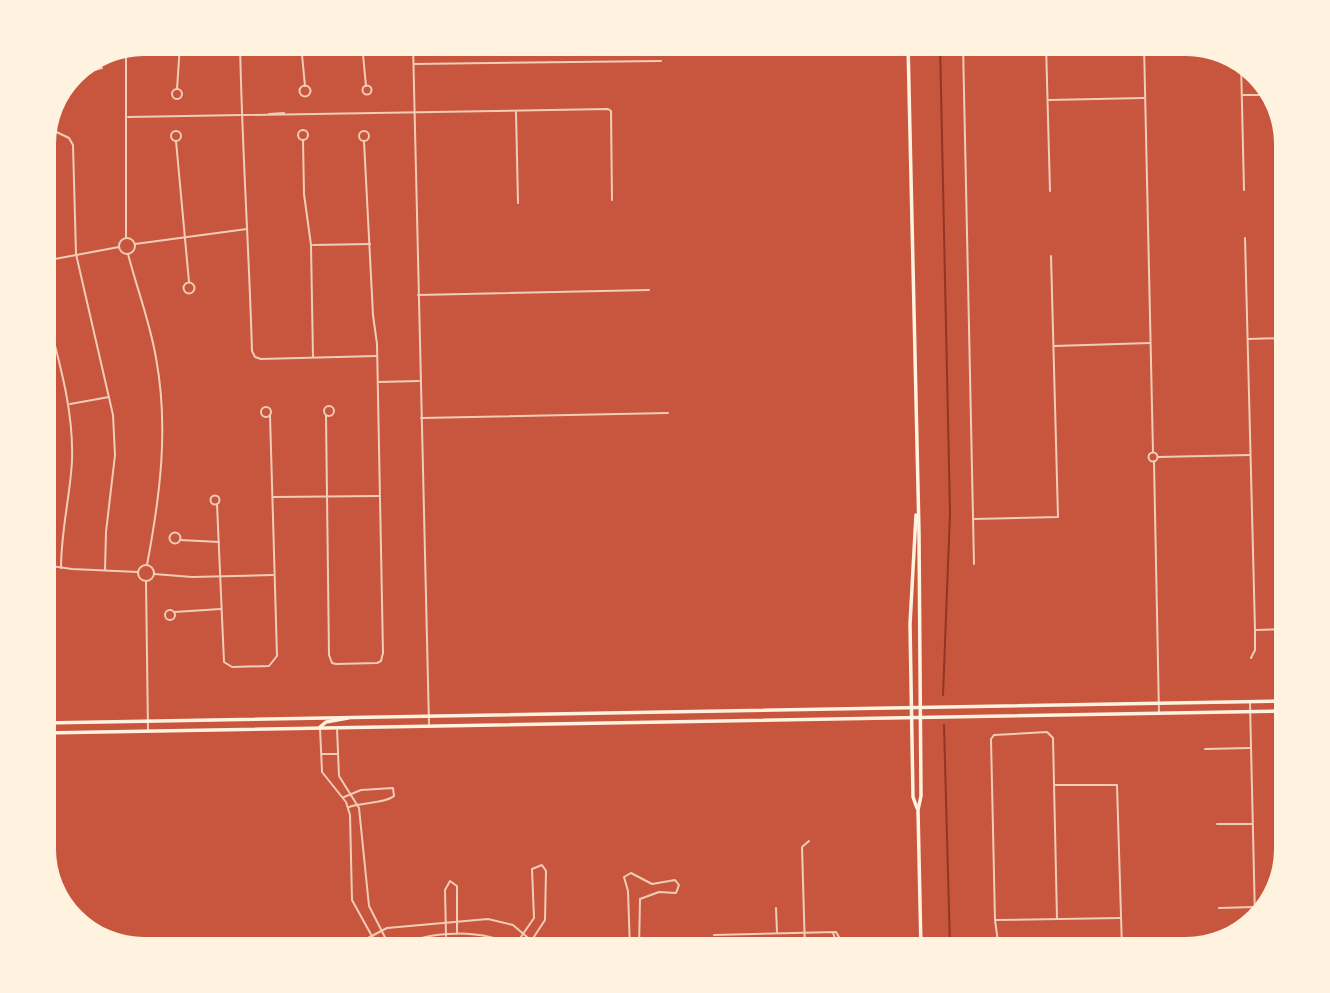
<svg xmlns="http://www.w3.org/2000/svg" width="1330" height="993" font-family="Cabin,sans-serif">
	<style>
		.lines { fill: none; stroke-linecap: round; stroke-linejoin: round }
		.stream { stroke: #8f3625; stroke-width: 2 }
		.minor { stroke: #f1ccb7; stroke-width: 2 }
		.primary { stroke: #fff3e0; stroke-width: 3.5 }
	</style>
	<rect width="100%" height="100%" fill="#c8553d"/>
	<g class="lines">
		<g class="stream">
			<polyline points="940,44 950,513 943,695"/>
			<polyline points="944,725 950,947"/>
		</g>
		<g class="minor">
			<path d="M240,44c2,103 9,205 12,307l3,6 6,2 115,-3"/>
			<polyline points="301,44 305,86"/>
			<polyline points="362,44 366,86"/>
			<polyline points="413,44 429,724"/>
			<polyline points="963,44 974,564"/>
			<polyline points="1046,44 1050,191"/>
			<polyline points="1144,44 1153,452"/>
			<polyline points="1241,62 1244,190"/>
			<polyline points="414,64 661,61"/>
			<polyline points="77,70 91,71 102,68"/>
			<circle cx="367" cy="90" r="4.5"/>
			<circle cx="305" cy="91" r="5.5"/>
			<circle cx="177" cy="94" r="5"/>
			<polyline points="177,89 180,44"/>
			<polyline points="1243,95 1272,95"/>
			<polyline points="1049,100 1144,98"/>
			<polyline points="516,112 518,203"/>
			<polyline points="269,114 284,113"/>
			<polyline points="128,117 608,109 611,111 612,200"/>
			<polyline points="48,128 69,138 73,145 76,254 113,415 115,455 106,532 105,570"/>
			<circle cx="303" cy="135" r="5"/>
			<circle cx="364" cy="136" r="5"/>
			<circle cx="176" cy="136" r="5"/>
			<polyline points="303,140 304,194 311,245 313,357"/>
			<polyline points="176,141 189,282"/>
			<polyline points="126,237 126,50"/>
			<circle cx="127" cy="246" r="8"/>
			<polyline points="1245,238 1255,630 1255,650 1251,658"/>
			<polyline points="135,244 247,229"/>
			<polyline points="313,245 370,244"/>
			<path d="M128,254c9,35 22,68 28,104 13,70 4,138 -9,207"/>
			<polyline points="44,261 119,247"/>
			<circle cx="189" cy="288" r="5.5"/>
			<polyline points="418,295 649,290"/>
			<path d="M44,303c13,52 30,104 28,158 -2,36 -11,70 -11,107"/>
			<polyline points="1248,339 1286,338"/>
			<polyline points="1054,346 1150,343"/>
			<polyline points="44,352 55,349"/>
			<polyline points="379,382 419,381"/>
			<polyline points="70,404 109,397"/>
			<circle cx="329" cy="411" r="5"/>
			<circle cx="266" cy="412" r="5"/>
			<polyline points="326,415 329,655 332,663 336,664 377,663 381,661 383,653 377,344 373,315 364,141"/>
			<polyline points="421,418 668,413"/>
			<circle cx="1153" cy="457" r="4.5"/>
			<polyline points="1158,457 1250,455"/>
			<polyline points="1154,462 1159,713"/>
			<circle cx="215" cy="500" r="4.5"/>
			<polyline points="273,497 379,496"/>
			<polyline points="217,504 224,662 232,667 269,666 277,656 270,415"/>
			<polyline points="974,519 1058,517 1051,256"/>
			<circle cx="175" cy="538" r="5.5"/>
			<polyline points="180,540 219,542"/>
			<circle cx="146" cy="573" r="8"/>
			<polyline points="44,565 72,569 138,572"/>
			<polyline points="154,574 192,577 273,575"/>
			<polyline points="146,581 148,731"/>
			<circle cx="170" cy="615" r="5"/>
			<polyline points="174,612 221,609"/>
			<polyline points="1256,630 1286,629"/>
			<polyline points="1250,703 1255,918"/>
			<polyline points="320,728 322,772 346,802 350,815 352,900 379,949"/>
			<polyline points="337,728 339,776 359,808 369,906 391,949"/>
			<polyline points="1205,749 1250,748"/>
			<polyline points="322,754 337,754"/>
			<polyline points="1055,785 1117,785 1122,949"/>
			<path d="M344,797l17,-7 32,-2 1,8c-10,8 -32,6 -45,11"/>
			<polyline points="1217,824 1252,824"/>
			<polyline points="776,908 777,932"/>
			<polyline points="1219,908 1254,907"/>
			<polyline points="996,920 1120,918"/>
			<polyline points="833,933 839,949"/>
			<polyline points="714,935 836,932 846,949"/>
			<polyline points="446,936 445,890 450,881 457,886 457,934"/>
			<polyline points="998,942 995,920 991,739 994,735 1047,732 1053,738 1057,919"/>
			<polyline points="514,947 534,918 532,869 542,865 546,871 545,920 526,949"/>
			<polyline points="990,948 998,942 1008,949"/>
			<polyline points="359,949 368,938 387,928 488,919 513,925 541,949"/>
			<path d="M396,949c26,-20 95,-21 121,0"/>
			<polyline points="630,949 628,891 624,877 631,873 652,884 675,880 679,885 676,893 659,892 640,899 639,949"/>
			<polyline points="805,949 802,847 809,841"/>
			<polyline points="935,949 953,949 964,944 990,949"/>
		</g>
		<g class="primary">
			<polyline points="908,44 919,532 921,796 918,810 921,949"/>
			<polyline points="916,515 910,624 913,797 917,808"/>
			<polyline points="44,723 1286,701"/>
			<polyline points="320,727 326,722 348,718"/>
			<polyline points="44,733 1286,711"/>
		</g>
	</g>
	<path d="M0 0H1330V993H0ZM144 56H1186A88 88 0 0 1 1274 144V849A88 88 0 0 1 1186 937H144A88 88 0 0 1 56 849V144A88 88 0 0 1 144 56Z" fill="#fff3e0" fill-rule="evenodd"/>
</svg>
